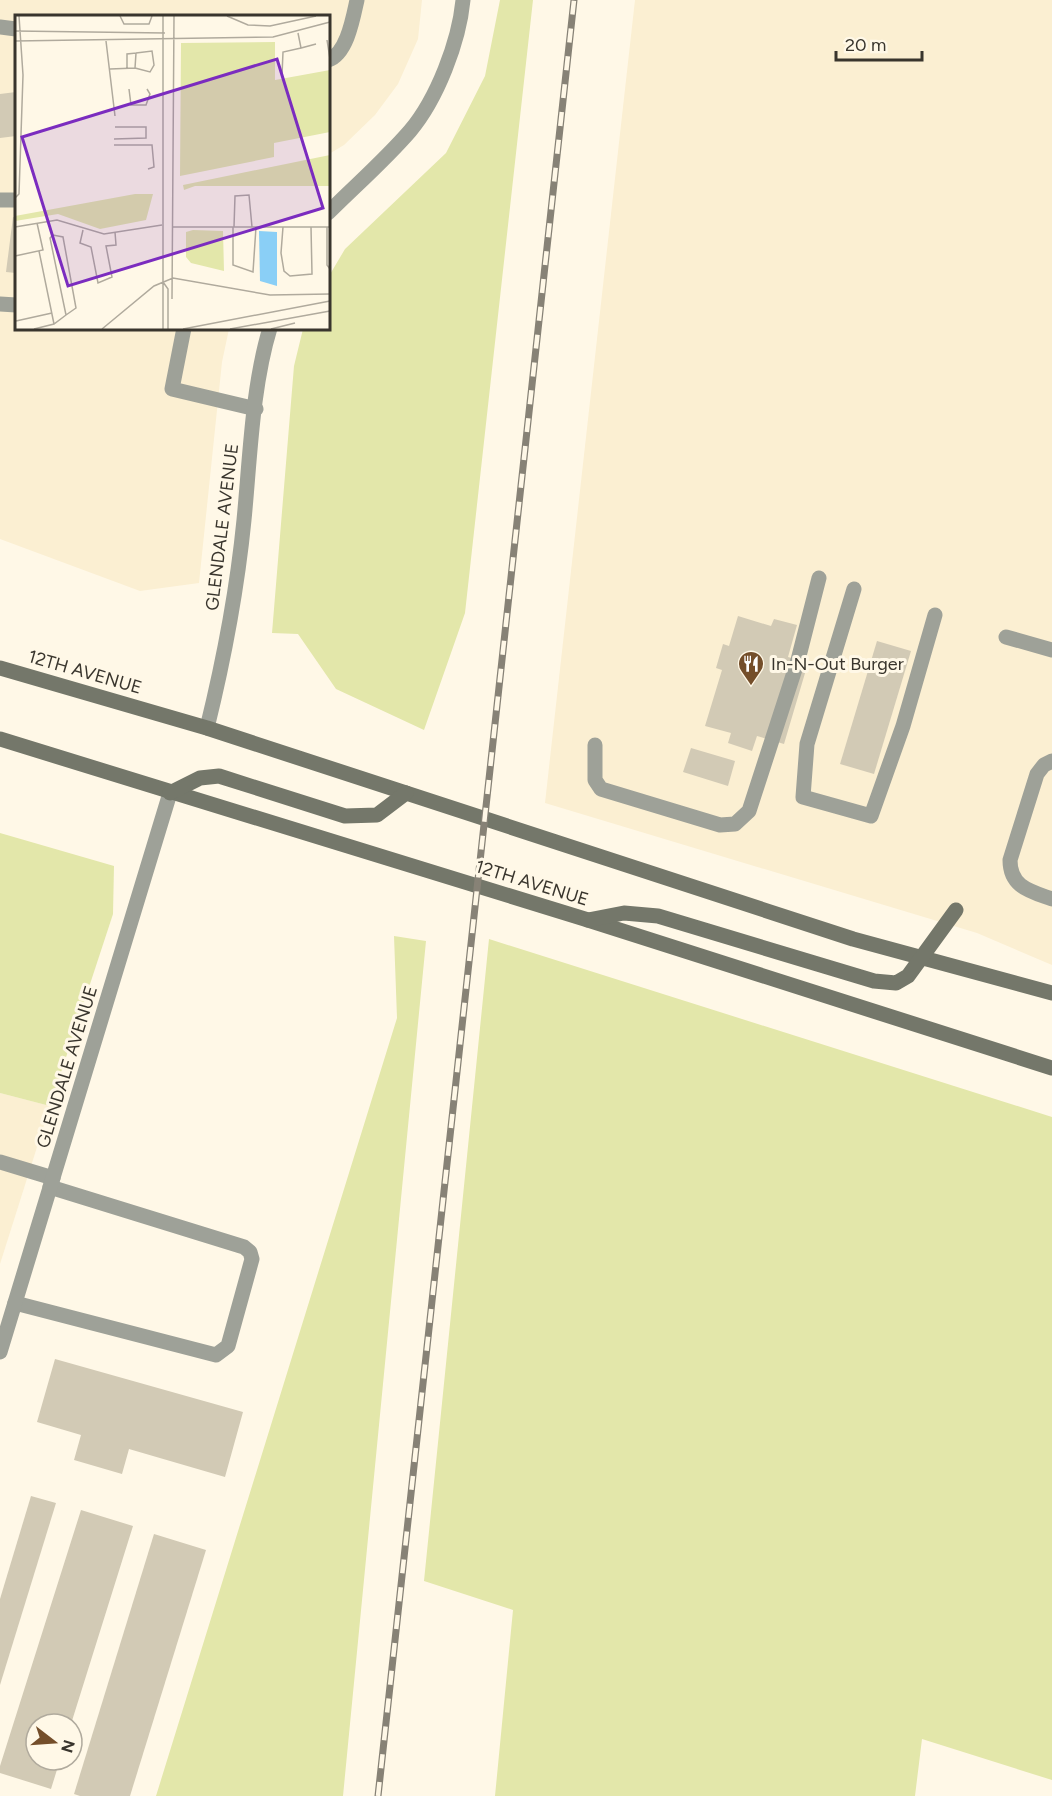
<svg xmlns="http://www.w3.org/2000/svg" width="1052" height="1796" font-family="Figtree,sans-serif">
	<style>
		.built { fill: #fbefd2 }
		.green { fill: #e3e7aa }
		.building { fill: #d2cab5 }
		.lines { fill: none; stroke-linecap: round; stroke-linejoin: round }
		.service { stroke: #9ea198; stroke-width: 15 }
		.minor { stroke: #9ea198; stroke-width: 15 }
		.secondary { stroke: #74776a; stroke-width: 15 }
		.rail-casing { stroke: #878276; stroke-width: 7 }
		.rail { stroke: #fff8e7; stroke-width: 4.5; stroke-dasharray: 14; stroke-linecap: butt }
		.labels { text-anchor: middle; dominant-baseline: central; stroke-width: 6; stroke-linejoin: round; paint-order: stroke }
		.street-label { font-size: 18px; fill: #39352d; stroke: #fff8e7 }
		.poi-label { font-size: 18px; fill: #39352d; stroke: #fff8e7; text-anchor: start }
		.inset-road { fill: none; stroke: #b0aa9d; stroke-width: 1.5 }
		.view { fill: #7b2cbf; fill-opacity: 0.15; stroke: #7b2cbf; stroke-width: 3 }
		.inset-edge { fill: none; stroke: #39352d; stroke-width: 3 }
	</style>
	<rect width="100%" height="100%" fill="#fff8e7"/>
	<g class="built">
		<polygon points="0,0 422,0 418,39 398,84 375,115 344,145 329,154 328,16 16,16 16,328 229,329 222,362 199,583 140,591 0,539"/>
		<polygon points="635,0 1052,0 1052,965 977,933 545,803"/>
		<polygon points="0,1093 50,1106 0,1264"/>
	</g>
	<g class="green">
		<polygon points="500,0 533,0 465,613 424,730 336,689 298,634 272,633 294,366 303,329 328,328 329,276 345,249 446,153 485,76"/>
		<polygon points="0,833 114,866 113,914 50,1106 0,1093"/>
		<polygon points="394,936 426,941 343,1796 156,1796 397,1018"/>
		<polygon points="489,939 1052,1117 1052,1780 922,1739 915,1796 495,1796 513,1610 424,1581"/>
	</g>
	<g class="building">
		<polygon points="16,92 16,136 0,138 0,94"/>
		<polygon points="13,217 16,218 16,273 6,272"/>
		<polygon points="738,616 771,626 774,619 797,625 788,657 808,663 784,744 757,736 752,751 728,743 731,733 705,726 722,670 716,668 723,644 729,646"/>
		<polygon points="877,641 911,651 874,774 840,764"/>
		<polygon points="691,748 735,761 728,786 683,772"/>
		<polygon points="55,1359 243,1412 225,1477 129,1449 122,1474 74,1460 81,1435 37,1422"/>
		<polygon points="31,1496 56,1503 0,1685 0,1599"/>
		<polygon points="81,1510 133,1526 71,1724 36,1724 36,1760 60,1760 51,1789 0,1773 0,1766"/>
		<polygon points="154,1534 206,1550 130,1796 80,1796 74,1794"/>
	</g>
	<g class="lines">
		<g class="service">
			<polyline points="0,27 16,29"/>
			<path d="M328,60c19,-6 25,-42 29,-60"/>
			<polyline points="0,200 16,200"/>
			<polyline points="0,304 16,305"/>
			<polyline points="184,328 172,389 256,409"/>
			<polyline points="854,589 807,744 803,797 871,816 903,726 935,615"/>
			<polyline points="1006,637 1052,650"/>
			<polyline points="595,745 595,780 601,789 720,825 735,824 749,811 798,660 819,578"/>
			<path d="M1052,761l-8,4 -7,9 -27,86c0,27 20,31 42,39"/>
			<polyline points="0,1162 53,1178"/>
			<polyline points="15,1303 216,1355 228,1346 252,1259 250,1252 244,1247 50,1187"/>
		</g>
		<g class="minor">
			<path d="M328,213c27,-27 57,-53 82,-82 27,-32 49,-89 53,-131"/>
			<path d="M207,728c17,-69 30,-137 37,-208 6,-61 8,-133 26,-192"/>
			<polyline points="0,1352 170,793"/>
		</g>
		<g class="secondary">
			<polyline points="0,668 207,728 853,939 1052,993"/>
			<polyline points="0,739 588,920 1052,1068"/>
			<polyline points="170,793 200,778 219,776 345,816 377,815 406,793"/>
			<polyline points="588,920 624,913 658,916 874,981 896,983 908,976 956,910"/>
		</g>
		<defs>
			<polyline id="rail" points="378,1796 574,0"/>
		</defs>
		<use href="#rail" class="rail-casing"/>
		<use href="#rail" class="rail"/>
	</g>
	<defs>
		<symbol id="restaurant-pin" viewBox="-11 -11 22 30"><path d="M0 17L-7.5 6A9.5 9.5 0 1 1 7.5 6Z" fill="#744e2a" stroke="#fff8e7"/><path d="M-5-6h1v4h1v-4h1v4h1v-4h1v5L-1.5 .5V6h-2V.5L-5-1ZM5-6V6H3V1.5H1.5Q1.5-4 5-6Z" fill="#fff"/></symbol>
	</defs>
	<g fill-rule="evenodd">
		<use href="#restaurant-pin" x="736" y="649" width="30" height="40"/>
	</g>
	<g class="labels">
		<g class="street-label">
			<text transform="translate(222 527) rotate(-83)">GLENDALE AVENUE</text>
			<text transform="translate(85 672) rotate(16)">12TH AVENUE</text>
			<text transform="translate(532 883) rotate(17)">12TH AVENUE</text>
			<text transform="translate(67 1067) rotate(-73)">GLENDALE AVENUE</text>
		</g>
		<g class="poi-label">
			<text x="771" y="664">In-N-Out Burger</text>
		</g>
	</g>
	<g transform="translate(15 15)">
		<rect width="315" height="315" fill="#fff8e7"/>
		<path d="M260,27v38l55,-10v62l-56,11v14l-94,19 1,-133zM315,140v31h-135l-11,4 -1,-5zM120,179h18l-7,26 -46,9 -42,-15 -43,7v-5zM178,215l30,1 1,40 -33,-8 -5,-6v-25z" fill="#e3e7aa"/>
		<path d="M244,216l18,1v54l-17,-5z" fill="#8acff6"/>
		<path class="inset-road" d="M105,1l4,8h25l3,-8M212,1l21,9 22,1 46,-10M0,16l150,2M283,18l3,15 15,-4M312,25l3,19M0,26l258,-4 57,-15M91,26l9,75M120,53l15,4 4,-7 -2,-14 -16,2M95,54l25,-1 1,-15 -9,1v14M267,60l1,-23 18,-4M114,74l2,16h15l4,-11 -3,-5M99,124l32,-1v-11h-31M99,130h38l2,22 -6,2M0,183l4,-4 4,-119 -4,-59M0,212l42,-7 47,14 58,-9M158,212h157M218,212v38l20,7 3,-45M219,212l1,-31 14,-1 3,32M268,212l-2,26 3,18 6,5 22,-2 -1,-47M312,212v38l3,4M68,215l-3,13 11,4 7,36 14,-6 -6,-31 10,-1 -1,-13M24,236l15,73M0,241l28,-6 -6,-27M148,267l5,7v40M157,284l2,-283M1,306l36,-8M19,314l20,-5 12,-9 10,-7 -13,-71 -10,-2 -3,3 16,77M87,314l52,-43 19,-8 97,17 60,-1M148,314v-313M168,314l147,-28M215,314l100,-18M256,314l24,-6"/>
		<path class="view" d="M262,44l46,149 -255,78 -46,-149z"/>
		<rect width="315" height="315" class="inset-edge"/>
	</g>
	<g transform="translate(54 1742) rotate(107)"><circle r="28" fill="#fff8e7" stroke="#b0aa9d" stroke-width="1.5"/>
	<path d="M0-4.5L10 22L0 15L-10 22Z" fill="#744e2a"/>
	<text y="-9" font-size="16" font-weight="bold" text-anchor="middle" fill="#39352d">N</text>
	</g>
	<path d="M836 51v9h86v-9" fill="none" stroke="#39352d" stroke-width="3"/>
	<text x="845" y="51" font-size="18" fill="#39352d" stroke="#fff8e7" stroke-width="4.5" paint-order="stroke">20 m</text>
</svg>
